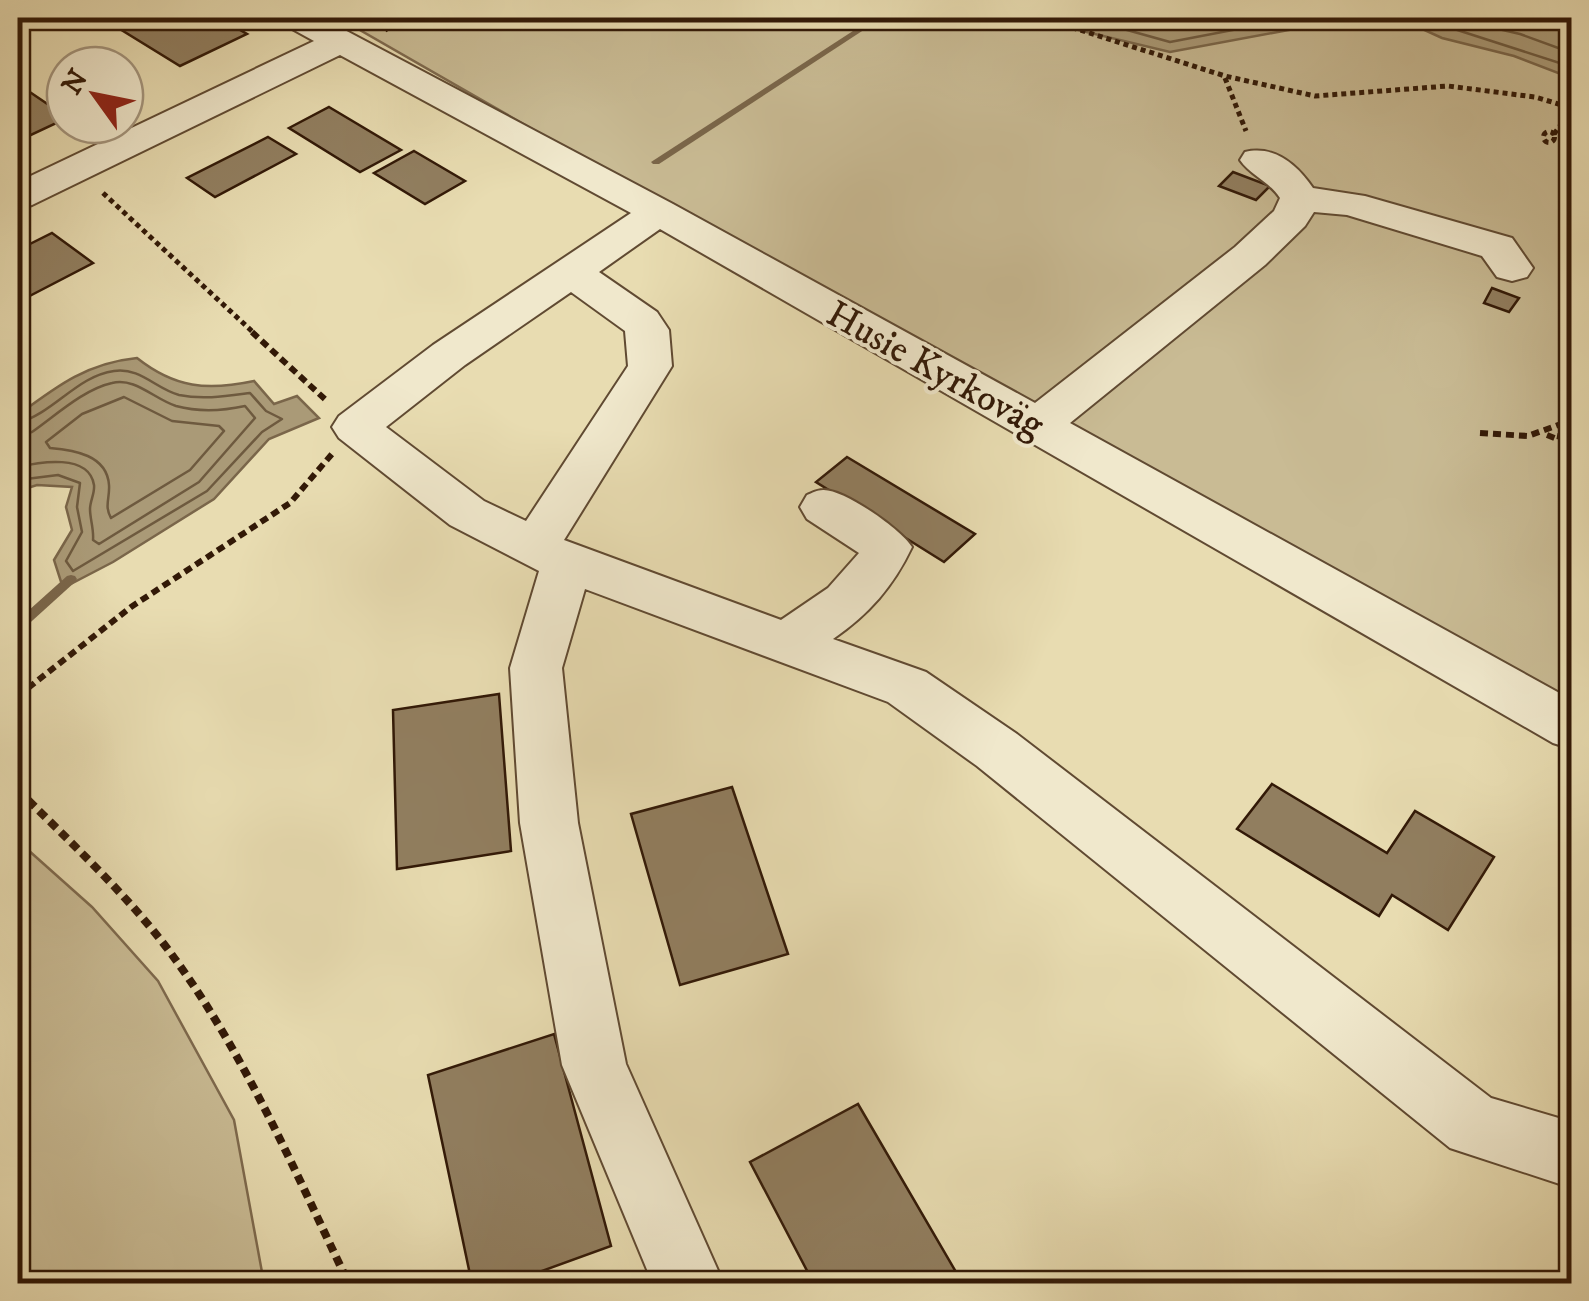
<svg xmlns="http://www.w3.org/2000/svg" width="1589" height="1301" font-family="'IM FELL DW Pica',serif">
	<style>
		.green { fill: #c9bb94; stroke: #7e6a4e; stroke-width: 2.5 }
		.water { fill: #aa9a77; stroke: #7a664a; stroke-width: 2.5 }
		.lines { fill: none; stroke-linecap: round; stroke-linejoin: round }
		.shore { stroke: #6e5a3f; stroke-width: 2.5 }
		.stream { fill: #7a664a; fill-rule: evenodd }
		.building { fill: #917e5f; stroke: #321907; stroke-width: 2.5 }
		.minor-casing { stroke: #604a32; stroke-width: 4 }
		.path-far2 { stroke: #321907; stroke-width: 5; stroke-dasharray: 5 4; stroke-linecap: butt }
		.path-far1 { stroke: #321907; stroke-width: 6; stroke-dasharray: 8 5; stroke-linecap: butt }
		.path { stroke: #321907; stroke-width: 8; stroke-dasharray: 9 6; stroke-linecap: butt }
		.minor { fill: #f0e8cc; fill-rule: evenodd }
		.labels { text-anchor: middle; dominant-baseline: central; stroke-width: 8; stroke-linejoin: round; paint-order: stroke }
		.street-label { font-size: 38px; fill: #321907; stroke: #f0e8cc }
	</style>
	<rect width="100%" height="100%" fill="#e8dcb1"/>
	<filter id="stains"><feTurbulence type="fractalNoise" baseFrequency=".002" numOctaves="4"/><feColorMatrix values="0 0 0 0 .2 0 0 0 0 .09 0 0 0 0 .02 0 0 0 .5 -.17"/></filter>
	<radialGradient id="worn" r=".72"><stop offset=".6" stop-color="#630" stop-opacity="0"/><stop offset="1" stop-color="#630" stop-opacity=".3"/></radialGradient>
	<g class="green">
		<polygon points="339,18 1571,18 1571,726"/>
		<polygon points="18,841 92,907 158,981 234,1120 264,1283 18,1283"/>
	</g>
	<g class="water">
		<polygon points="1074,18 1353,18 1170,52 1078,30"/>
		<polygon points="1354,18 1571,18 1571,78 1514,56 1442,38 1418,27"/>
		<path d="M137,358c38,30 70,33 117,23l20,23 23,-8 22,22 -50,21 -55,60 -101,63 -50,26 -9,-28 18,-30 -6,-23 6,-20 -35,-2 -19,6v-76c39,-29 69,-52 119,-57z"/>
	</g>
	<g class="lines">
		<g class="shore">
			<polyline points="1084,18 1170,42 1295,18"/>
			<polyline points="1120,18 1170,29 1232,18"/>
			<polyline points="1420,18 1572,67"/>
			<polyline points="1451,18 1520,34 1572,53"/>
			<path d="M124,397l48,24 47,5 5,5 -34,39 -79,48c-7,-12 -1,-20 -2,-33 -2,-30 -35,-35 -59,-37l-4,-6 36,-28z"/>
			<path d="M18,423c36,-10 59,-47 96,-52 26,-4 42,18 65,24 24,5 48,1 71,-2l16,18 16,8 -20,13 -55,59 -134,80 -7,-10 16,-29 -5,-25 3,-24 -22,-8 -40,5"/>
			<path d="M18,435l14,-3c23,-16 52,-43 80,-49 23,-6 42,16 64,23 22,6 46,5 69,0l10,12 -56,64 -100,62 -6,-4c1,-11 -3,-21 -3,-31 0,-8 5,-16 4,-24 -5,-32 -55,-23 -76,-18"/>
		</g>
		<g class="stream">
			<polygon points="873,18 882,18 659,164 653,164 651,162"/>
			<polygon points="71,575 75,576 77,579 75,582 22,630 18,632 18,620 67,576"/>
		</g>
	</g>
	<g class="building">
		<polygon points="102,18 219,18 247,34 180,66"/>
		<polygon points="18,84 65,116 65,119 18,141"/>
		<polygon points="329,107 401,150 360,172 289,128"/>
		<polygon points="268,137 296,154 215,197 187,178"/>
		<polygon points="414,151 465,181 425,204 374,173"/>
		<polygon points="1233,172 1270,186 1256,200 1219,186"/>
		<polygon points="52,233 93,263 18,302 18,250"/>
		<polygon points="1492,288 1519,298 1509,312 1484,303"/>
		<polygon points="847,457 975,534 944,562 816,482"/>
		<polygon points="499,694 511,851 397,869 393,710"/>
		<polygon points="1272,784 1387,853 1415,811 1494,857 1448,930 1392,895 1379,916 1237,829"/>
		<polygon points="732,787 788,954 680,985 631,814"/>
		<polygon points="554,1034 611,1246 506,1284 472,1284 428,1075"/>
		<polygon points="858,1104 963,1284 814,1284 750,1162"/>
	</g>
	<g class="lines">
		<defs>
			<path id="minor" d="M280,18h42l351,186 362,199 200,-156 39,-36 6,-13c-11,-17 -29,-22 -40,-38l5,-8c30,-7 52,13 68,36l52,8 147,42 21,30 -6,9 -15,4 -15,-4 -15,-21 -135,-41 -33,-3 -9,14 -40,39 -195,158 502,277v49l-19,-6 -893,-514 -61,43 58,40 12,18 3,36 -108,174 217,80 47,-32 31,-35 -52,-34 -7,-12 7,-12c5,-2 10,-5 16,-5 21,-1 79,40 89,57 -19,40 -43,67 -79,92l93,33 91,62 474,364 81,24v66l-122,-40 -473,-382 -89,-64 -303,-113 -23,79 16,155 48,241 98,220h-71l-91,-219 -42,-242 -10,-155 29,-97 -89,-46 -111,-87 -7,-11 7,-11 94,-71 198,-132 -291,-158 -308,150 -14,4v-27l296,-141 -29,-16zM571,292l54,39 3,35 -102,155 -42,-20 -98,-74 79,-62z"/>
		</defs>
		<use href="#minor" class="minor-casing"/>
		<g class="path-far2">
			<polyline points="1019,18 1061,24 1225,76 1315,96 1448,86 1535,97 1572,108"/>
			<polyline points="385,30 405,18"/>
			<polyline points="1225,78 1246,131"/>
			<polyline points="1564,106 1572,97"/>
			<circle cx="1549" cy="137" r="5.5"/>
			<polyline points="1554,134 1572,110"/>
			<polyline points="103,193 255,334"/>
		</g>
		<g class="path-far1">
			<polyline points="252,332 328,402"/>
			<polyline points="1480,433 1528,436 1572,420"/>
			<polyline points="1547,435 1572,445"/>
			<polyline points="1557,436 1572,439"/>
			<polyline points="18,696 131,607 290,503 332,454"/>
		</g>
		<path class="path" d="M18,790c52,52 114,109 157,169 72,99 121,215 174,325"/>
		<use href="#minor" class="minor"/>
	</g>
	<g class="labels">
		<g class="street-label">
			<text transform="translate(935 370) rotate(29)">Husie Kyrkoväg</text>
		</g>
	</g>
	<rect width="1589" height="1301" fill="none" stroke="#e8dcb1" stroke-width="60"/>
	<rect x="20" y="20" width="1549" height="1261" fill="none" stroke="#321907" stroke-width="5"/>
	<rect x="30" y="30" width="1529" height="1241" fill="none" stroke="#321907" stroke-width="2.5"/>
	<g transform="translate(95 95) rotate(303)"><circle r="48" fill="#f0e8cc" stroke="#a4957d" stroke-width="2.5"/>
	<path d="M0-8L18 38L0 25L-18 38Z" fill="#8f2418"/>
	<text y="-15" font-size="28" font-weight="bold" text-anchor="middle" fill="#321907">N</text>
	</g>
	<rect width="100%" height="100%" filter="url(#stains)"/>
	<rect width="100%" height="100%" fill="url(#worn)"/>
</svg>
